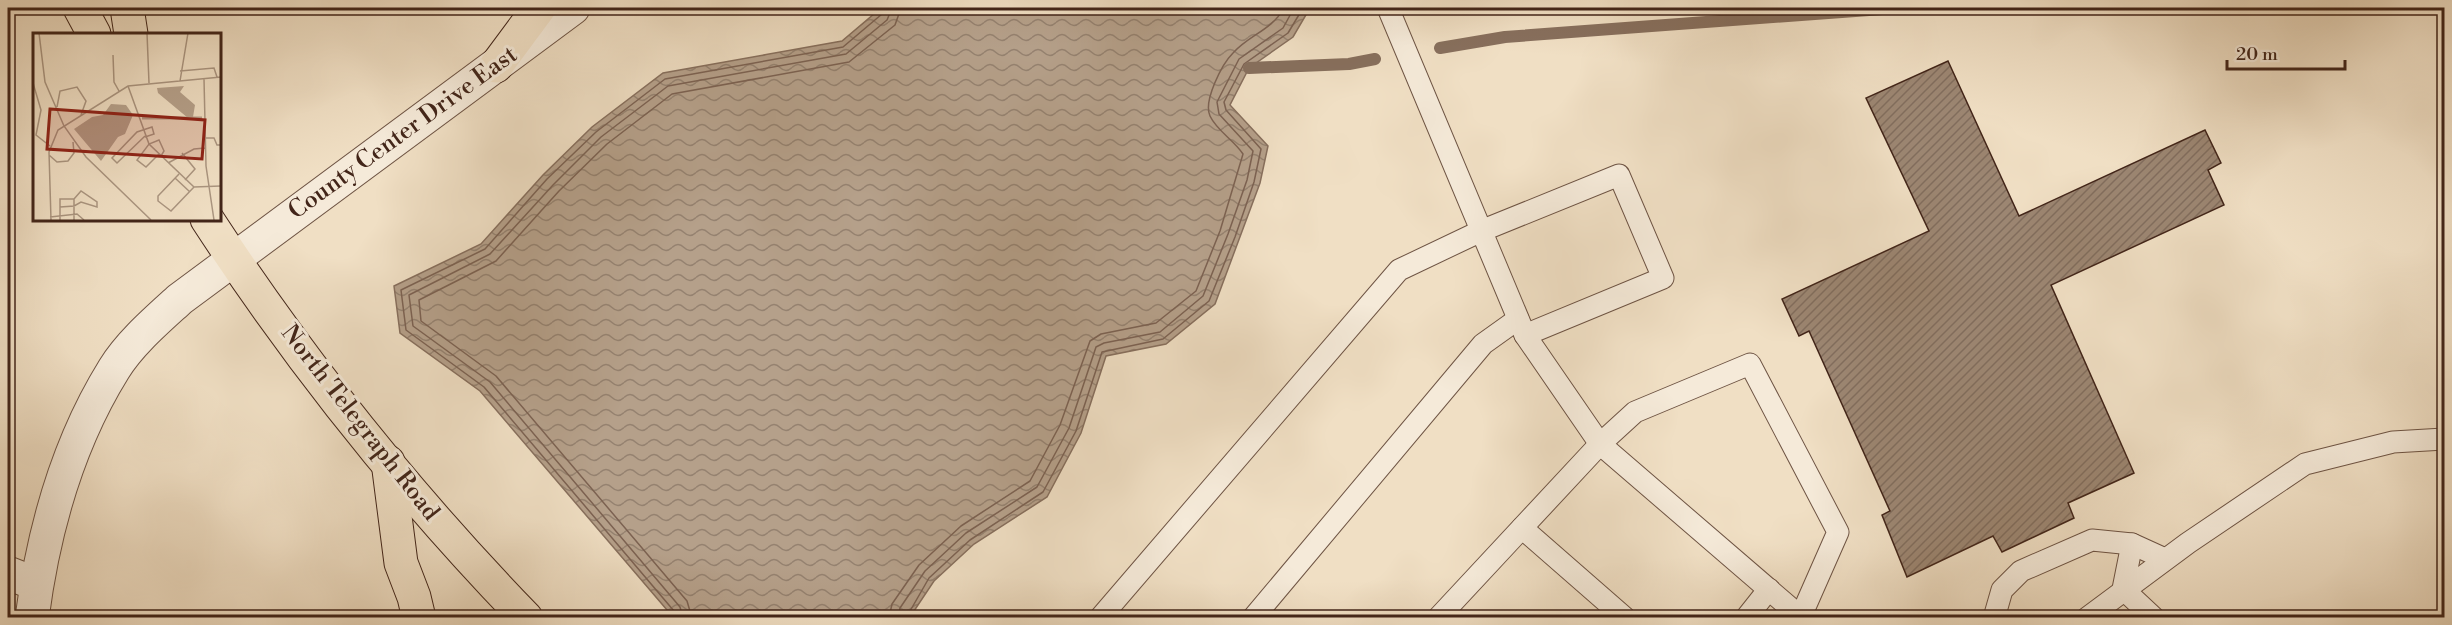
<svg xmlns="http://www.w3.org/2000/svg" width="2452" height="625" font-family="'Libre Bodoni',serif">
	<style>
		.water { fill: url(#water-waves); stroke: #876f5d; stroke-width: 1.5 }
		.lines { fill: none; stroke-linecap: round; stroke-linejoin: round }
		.shore { stroke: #7c6252; stroke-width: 1.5 }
		.stream { stroke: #876f5d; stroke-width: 12 }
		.building { fill: url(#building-hatch); stroke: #422519; stroke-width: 1.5 }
		.service-casing { stroke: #6e5444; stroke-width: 23 }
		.minor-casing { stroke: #6e5444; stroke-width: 35 }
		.primary-casing { stroke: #422519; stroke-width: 35 }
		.service { stroke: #f5ead9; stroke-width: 21 }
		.minor { stroke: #f5ead9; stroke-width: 33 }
		.primary { stroke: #f0dfc4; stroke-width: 33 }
		.labels { text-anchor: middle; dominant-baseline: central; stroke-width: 6; stroke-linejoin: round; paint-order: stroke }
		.street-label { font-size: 24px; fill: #422519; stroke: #f5ead9 }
		.inset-river { fill: none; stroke: #b5a08a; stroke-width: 3 }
		.inset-road { fill: none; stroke: #aa9580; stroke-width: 1.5 }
		.view { fill: #8f2418; fill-opacity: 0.15; stroke: #8f2418; stroke-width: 3 }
		.inset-edge { fill: none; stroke: #422519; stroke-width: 3 }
	</style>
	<defs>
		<pattern id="water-waves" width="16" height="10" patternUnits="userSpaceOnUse" patternTransform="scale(1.5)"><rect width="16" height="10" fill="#b5a08a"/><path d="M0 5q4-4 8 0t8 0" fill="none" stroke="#958270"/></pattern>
		<pattern id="building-hatch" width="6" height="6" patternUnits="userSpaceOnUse" patternTransform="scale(1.5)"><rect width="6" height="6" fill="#9c8672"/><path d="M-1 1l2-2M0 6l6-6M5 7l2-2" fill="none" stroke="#816d5d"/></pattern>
	</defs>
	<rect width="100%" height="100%" fill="#f0dfc4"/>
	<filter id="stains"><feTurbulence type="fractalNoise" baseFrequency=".00333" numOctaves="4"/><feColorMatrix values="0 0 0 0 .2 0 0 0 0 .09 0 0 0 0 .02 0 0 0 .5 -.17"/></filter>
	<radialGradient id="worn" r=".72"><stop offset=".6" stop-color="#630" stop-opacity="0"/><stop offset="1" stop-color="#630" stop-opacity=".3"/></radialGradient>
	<polygon class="water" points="881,8 1310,8 1293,37 1249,68 1230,105 1268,146 1260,183 1215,304 1166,344 1106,356 1081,433 1047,497 974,544 934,581 910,617 673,617 480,391 400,333 394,286 481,244 543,175 592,127 663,73 842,41"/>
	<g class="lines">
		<g class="shore">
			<polyline points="676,618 674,611 484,387 406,330 401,290 485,249 547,179 596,132 665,79 843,47 882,14 884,8"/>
			<polyline points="683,618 680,607 490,382 413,326 409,295 490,254 553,185 601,137 668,86 846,54 887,20 892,8"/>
			<polyline points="692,618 687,601 496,376 421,321 419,300 496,261 559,191 607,144 672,94 849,62 895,25 901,8"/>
			<path d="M889,618l3,-14 27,-39 42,-39 69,-45 30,-56 30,-84 11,-7 55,-11 40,-32 24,-60 23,-77c-9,-14 -26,-23 -33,-38 -7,-15 12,-52 23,-63 16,-18 39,-23 51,-45"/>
			<polyline points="898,618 900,608 925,571 966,533 1037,487 1069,428 1096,347 1104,343 1160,332 1203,296 1228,234 1247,180 1253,151 1219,114 1217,102 1239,59 1283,28 1294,8"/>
			<polyline points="906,618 929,578 970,540 1043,492 1076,431 1102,352 1163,339 1209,301 1235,237 1254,182 1261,149 1226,110 1224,102 1244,64 1288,33 1303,8"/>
		</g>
		<g class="stream">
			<polyline points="1440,48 1505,37 1896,8"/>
			<polyline points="1249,68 1349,64 1375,59"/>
		</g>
	</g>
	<polygon class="building" points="1948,61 2019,216 2205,130 2221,163 2208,170 2224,205 2051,285 2134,473 2068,503 2074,518 2002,552 1993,536 1907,577 1882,515 1890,511 1809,331 1799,336 1782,299 1929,231 1866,98"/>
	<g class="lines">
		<defs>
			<g id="service">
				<polyline points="1388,8 1525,335 1600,444 1802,618"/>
				<polyline points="1522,528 1625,618"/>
				<polyline points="2132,544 2123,589 2154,618"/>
				<polyline points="1100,618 1399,270 1481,231 1619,175 1663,278 1525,335"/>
				<polyline points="1253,618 1483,344 1518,319"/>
				<polyline points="1438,618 1600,444 1635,412 1750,364 1838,532 1801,616"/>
				<polyline points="1746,618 1769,589"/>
				<polyline points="1994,618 2002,590 2021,571 2092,540 2132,544 2165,559"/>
				<polyline points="2087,618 2188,543 2305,464 2393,442 2444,439"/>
			</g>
			<g id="minor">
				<polyline points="8,573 36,584"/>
				<path d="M32,618c11,-85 36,-175 82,-249 16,-26 43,-49 66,-70l393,-291"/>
			</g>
			<g id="primary">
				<polyline points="80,8 94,34"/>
				<polyline points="127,8 131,34"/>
				<polyline points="496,66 539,8"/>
				<path d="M207,219c92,141 202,278 319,399"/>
				<polyline points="388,462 401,563 414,597 419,618"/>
			</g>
		</defs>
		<use href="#service" class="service-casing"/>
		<use href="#minor" class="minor-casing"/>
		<use href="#primary" class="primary-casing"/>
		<use href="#service" class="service"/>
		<use href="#minor" class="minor"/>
		<use href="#primary" class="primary"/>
	</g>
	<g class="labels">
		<g class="street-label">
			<text transform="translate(403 133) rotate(-36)">County Center Drive East</text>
			<text transform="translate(360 423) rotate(52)">North Telegraph Road</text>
		</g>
	</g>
	<g transform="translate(33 33)">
		<rect width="188" height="188" fill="#f0dfc4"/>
		<path d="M151,53l-4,6 15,13 -2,12 -5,1 -30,-25 -1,-5zM78,71l15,1 7,10 -8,19 -7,3 -17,24 -27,-32 18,-12 11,-2z" fill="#b5a08a"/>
		<path class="inset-river" d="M109,85h60"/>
		<path class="inset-road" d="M6,0l6,49 19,44 22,31 65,63M114,0l2,50M80,22l1,27 5,9M147,38l34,-3 3,9M171,46l2,87 8,54M147,48l8,-48M0,50l8,27 -5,25 14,11M95,53l21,58 45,43 27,-1M24,74l3,-16 17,-4 9,14 -5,14M112,103l-28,27 -5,-5 25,-26 15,-5 2,7 -9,3M172,105h9l3,7h4M149,120l13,16 -10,11M126,121l-13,13 -9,-7 12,-16 10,-4 5,11 -3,5M16,122l8,7 11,-1 6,-8 -1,-11M135,130l26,-14 11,-1M146,141l-21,22v5l13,10 23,-24M142,145l15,14M27,174l14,-1v-7M17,184l27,-3 7,6M18,187l-2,-68 9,-22 70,-44 93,-9M27,187v-21h14l7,-8 16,11v5l-16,-5 -7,4v14"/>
		<path class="view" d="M17,76l155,11 -3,39 -155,-10z"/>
		<rect width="188" height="188" class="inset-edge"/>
	</g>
	<rect width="2452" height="625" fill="none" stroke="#f0dfc4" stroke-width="30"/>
	<rect x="9" y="9" width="2434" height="607" fill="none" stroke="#422519" stroke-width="3"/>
	<rect x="15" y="15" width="2422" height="595" fill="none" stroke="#422519" stroke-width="1.5"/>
	<path d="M2227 60v9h118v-9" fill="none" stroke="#422519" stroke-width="3"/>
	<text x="2236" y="60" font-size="18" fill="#422519" stroke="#f5ead9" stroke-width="4.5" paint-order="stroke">20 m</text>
	<rect width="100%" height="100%" filter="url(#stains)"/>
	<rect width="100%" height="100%" fill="url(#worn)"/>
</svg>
